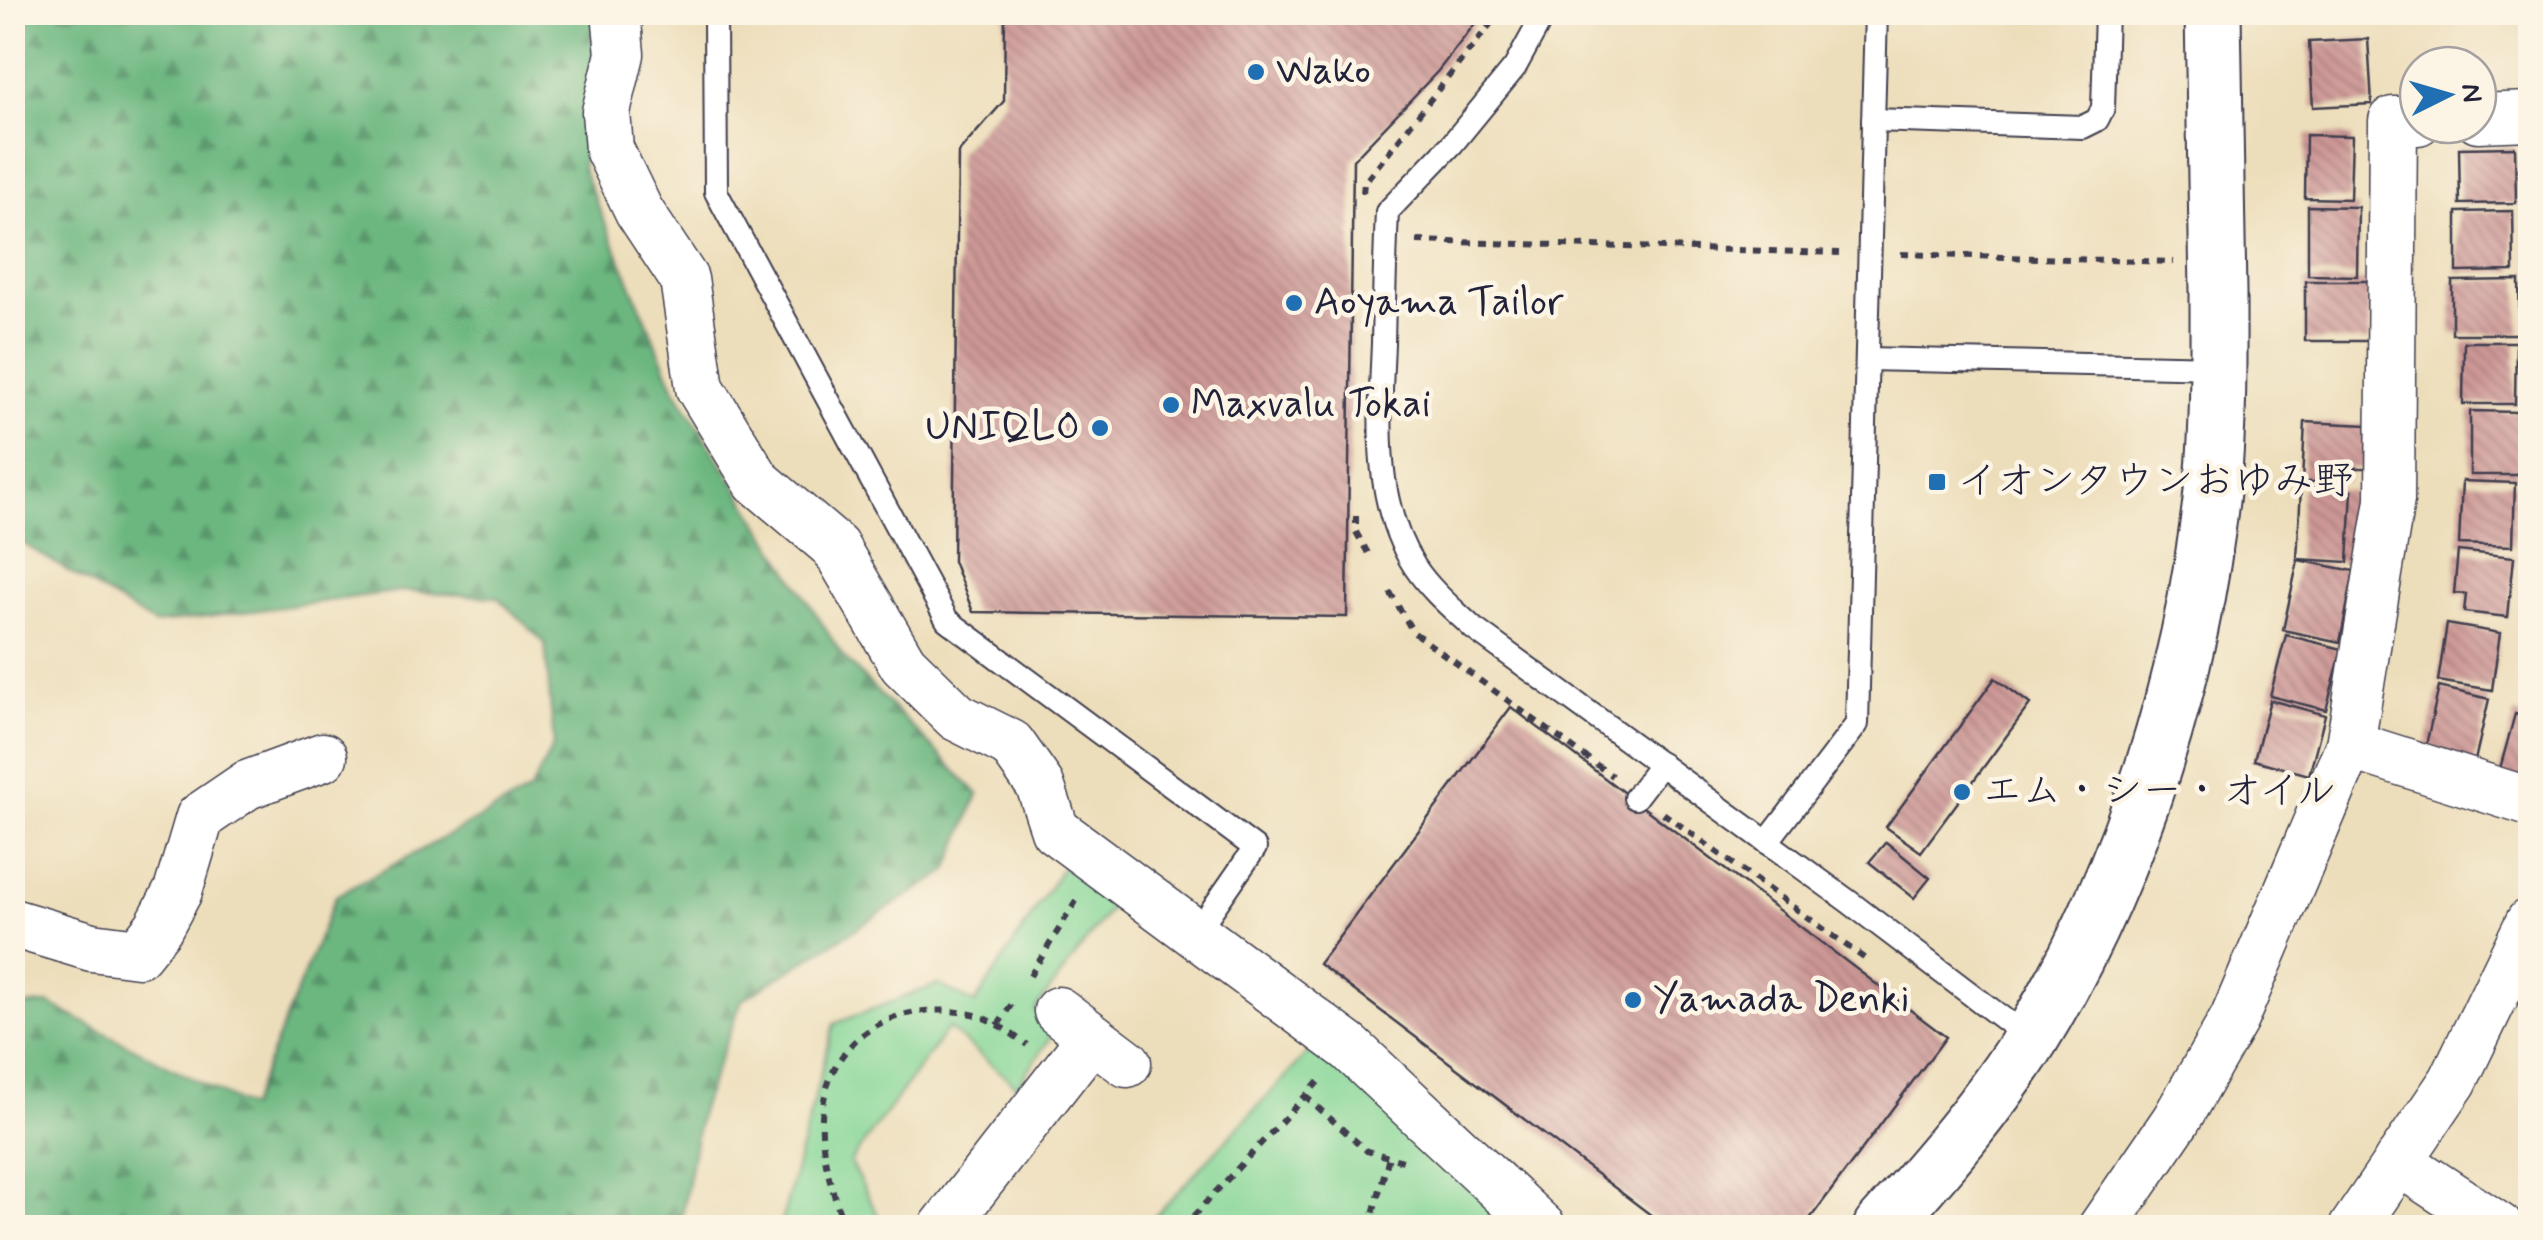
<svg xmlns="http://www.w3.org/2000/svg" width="2543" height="1240" font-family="Mynerve,'Klee One',sans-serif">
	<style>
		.green { fill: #85d697; stroke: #547c69; stroke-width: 2.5 }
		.forest { fill: url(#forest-firs); stroke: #476c5e; stroke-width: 2.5 }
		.building { fill: url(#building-back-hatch) }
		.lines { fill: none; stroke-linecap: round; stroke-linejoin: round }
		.service-casing { stroke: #403e4e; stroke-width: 26 }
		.minor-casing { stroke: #403e4e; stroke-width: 51 }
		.tertiary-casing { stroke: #403e4e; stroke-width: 59 }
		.path { stroke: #403e4e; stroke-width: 6; stroke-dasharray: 8 8; stroke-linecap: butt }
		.service { stroke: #fff; stroke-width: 22 }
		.minor { stroke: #fff; stroke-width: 48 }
		.tertiary { stroke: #fff; stroke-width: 55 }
		.poi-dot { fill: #1f6fb2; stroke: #fcf5e5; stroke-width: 4 }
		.labels { text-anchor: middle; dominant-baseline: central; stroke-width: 9; stroke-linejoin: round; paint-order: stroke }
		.poi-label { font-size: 40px; fill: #22223b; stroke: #fcf5e5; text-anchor: start }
	</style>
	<defs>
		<pattern id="forest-firs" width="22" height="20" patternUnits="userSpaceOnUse" patternTransform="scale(2.5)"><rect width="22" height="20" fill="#6cb780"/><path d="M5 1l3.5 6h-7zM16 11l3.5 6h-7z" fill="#58946a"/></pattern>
		<pattern id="building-back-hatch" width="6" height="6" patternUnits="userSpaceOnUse" patternTransform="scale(2.5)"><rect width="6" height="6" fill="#cd9896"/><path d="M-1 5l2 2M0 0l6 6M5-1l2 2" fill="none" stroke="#a67c7c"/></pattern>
	</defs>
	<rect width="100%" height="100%" fill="#fcf5e5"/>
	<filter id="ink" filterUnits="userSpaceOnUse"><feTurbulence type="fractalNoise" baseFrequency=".01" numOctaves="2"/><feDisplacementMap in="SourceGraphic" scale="20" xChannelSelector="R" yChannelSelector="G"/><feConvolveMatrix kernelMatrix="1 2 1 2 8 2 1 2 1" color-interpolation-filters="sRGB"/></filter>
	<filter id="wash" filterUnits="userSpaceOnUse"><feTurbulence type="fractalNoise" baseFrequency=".0048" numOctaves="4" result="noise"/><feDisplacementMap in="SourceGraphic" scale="40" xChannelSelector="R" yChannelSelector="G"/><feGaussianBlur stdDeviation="2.25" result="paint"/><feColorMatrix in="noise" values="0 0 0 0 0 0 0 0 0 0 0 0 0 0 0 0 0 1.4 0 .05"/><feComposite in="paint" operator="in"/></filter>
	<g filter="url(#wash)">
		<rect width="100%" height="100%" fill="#eddebb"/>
		<g class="green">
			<polygon points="1066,862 1119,897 1035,1010 1048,1021 1050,1039 1017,1086 948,1028 850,1162 884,1227 780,1228 834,1024 938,984 975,1004"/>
			<polygon points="1319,1041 1514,1228 1144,1228"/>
		</g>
		<polygon class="forest" points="12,13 599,13 582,168 676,391 843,657 978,794 948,871 742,1000 701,1108 680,1227 13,1227 13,1006 49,1004 249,1108 336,896 530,791 554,744 545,643 497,597 401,591 154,624 13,537"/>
		<g id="blocks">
			<g class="building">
				<polygon points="1005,12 1484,12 1438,71 1353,160 1347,617 973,612 953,561 958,153 1004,101"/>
				<polygon points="2368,39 2372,104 2313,107 2309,42"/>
				<polygon points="2306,135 2352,136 2350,199 2305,198"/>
				<polygon points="2515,147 2516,203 2460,204 2459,148"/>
				<polygon points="2308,206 2358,207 2357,276 2308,275"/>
				<polygon points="2513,211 2514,271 2457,272 2457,212"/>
				<polygon points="2519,280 2520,334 2452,334 2452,281"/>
				<polygon points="2305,281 2368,281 2369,341 2305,341"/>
				<polygon points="2464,342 2516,342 2515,404 2463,404"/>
				<polygon points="2470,411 2518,412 2518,475 2470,475"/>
				<polygon points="2305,422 2367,425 2367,468 2350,468 2347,482 2302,482"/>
				<polygon points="2462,481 2515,483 2513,546 2459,544"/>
				<polygon points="2301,488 2352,491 2348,562 2297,559"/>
				<polygon points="2458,551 2514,557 2508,617 2464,612 2466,594 2454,593"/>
				<polygon points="2298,560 2354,571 2340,642 2283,630"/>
				<polygon points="2447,624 2500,633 2492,690 2438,681"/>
				<polygon points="2286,635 2342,649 2326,710 2270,696"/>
				<polygon points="1995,678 2030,704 1921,852 1886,827"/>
				<polygon points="2439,687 2489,699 2474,765 2424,754"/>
				<polygon points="2270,700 2325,715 2309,775 2254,760"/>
				<polygon points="1511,707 1946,1037 1803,1228 1668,1228 1319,964"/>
				<polygon points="2515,714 2530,718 2530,786 2498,776"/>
				<polygon points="1886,842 1930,878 1914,898 1869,862"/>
			</g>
		</g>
	</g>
	<g filter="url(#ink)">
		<use href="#blocks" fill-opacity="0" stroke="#403e4e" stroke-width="2.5"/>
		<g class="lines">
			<defs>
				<g id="service">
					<polyline points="715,12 716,192 947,620 1255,848 1196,933"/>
					<path d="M1545,12l-30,55 -63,77 -65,68c-2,43 -3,87 -4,131 -3,75 -11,158 32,224 16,24 38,42 58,61l375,273 182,138"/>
					<polyline points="1873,120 2083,127 2097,120 2103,108 2106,12"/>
					<polyline points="1867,359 2218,367"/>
					<polyline points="1635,798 1661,764"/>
					<polyline points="1767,842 1857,724 1876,12"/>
				</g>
				<g id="minor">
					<polyline points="616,12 620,54 606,112 609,149 639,211 684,279 700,388 757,481 835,547 903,664 957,717 1011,744 1040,785 1055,830 1350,1048 1542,1228"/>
					<polyline points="2478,118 2530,116"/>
					<polyline points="2350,745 2530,802"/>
					<polyline points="12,923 92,947 138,953 158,928 178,891 200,817 247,785 323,757"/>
					<polyline points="1058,1011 1127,1063"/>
					<polyline points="2398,1161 2500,1228"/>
					<polyline points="943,1228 1092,1037"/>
					<polyline points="2102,1228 2176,1120 2234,1019 2350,745 2390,500 2393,121 2418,121"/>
					<polyline points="2353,1228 2453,1081 2530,922"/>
				</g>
				<path id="tertiary" d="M1881,1228c53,-60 108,-122 150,-190 100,-162 163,-368 182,-556 6,-63 5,-127 5,-190 -1,-93 -3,-186 -5,-280"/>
			</defs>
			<use href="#service" class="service-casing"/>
			<use href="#minor" class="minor-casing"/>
			<use href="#tertiary" class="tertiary-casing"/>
			<g class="path">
				<polyline points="1363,193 1364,183 1500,12"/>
				<polyline points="1417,241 1839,253"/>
				<polyline points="1901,254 2174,262"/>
				<polyline points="1356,516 1356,532 1369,555"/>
				<polyline points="1390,592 1413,632 1612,776"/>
				<polyline points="1663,813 1868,961"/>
				<polyline points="1030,976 1078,898"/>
				<polyline points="998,1025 1015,999"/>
				<polyline points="1305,1096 1367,1151 1403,1161"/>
				<path d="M845,1228c-15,-43 -31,-92 -19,-137 17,-64 79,-89 140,-78 23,3 43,19 61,32"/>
				<polyline points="1182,1228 1322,1078"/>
				<polyline points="1369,1228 1389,1157"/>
			</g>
			<use href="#service" class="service"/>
			<use href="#minor" class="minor"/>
			<use href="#tertiary" class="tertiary"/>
		</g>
	</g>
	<g class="poi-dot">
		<circle cx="1256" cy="72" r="10"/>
		<circle cx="1294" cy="303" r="10"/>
		<circle cx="1171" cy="405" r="10"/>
		<circle cx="1100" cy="428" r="10"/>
		<rect x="1927" y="472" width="20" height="20" rx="5"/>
		<circle cx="1962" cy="792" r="10"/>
		<circle cx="1633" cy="1000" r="10"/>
	</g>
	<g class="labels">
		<g class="poi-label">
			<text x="1276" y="72">Wako</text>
			<text x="1314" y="303">Aoyama Tailor</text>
			<text x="1191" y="405">Maxvalu Tokai</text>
			<text x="1080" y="428" text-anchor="end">UNIQLO</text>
			<text x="1957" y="482">イオンタウンおゆみ野</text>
			<text x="1982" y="792">エム・シー・オイル</text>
			<text x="1653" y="1000">Yamada Denki</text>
		</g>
	</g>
	<rect width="2543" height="1240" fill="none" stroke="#fcf5e5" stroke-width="50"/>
	<g transform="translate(2448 95) rotate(85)"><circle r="48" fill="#fcf5e5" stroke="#a5a1a1" stroke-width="2.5"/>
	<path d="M0-8L18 38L0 25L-18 38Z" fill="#1f6fb2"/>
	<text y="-15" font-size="28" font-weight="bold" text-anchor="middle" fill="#22223b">N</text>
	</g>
</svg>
